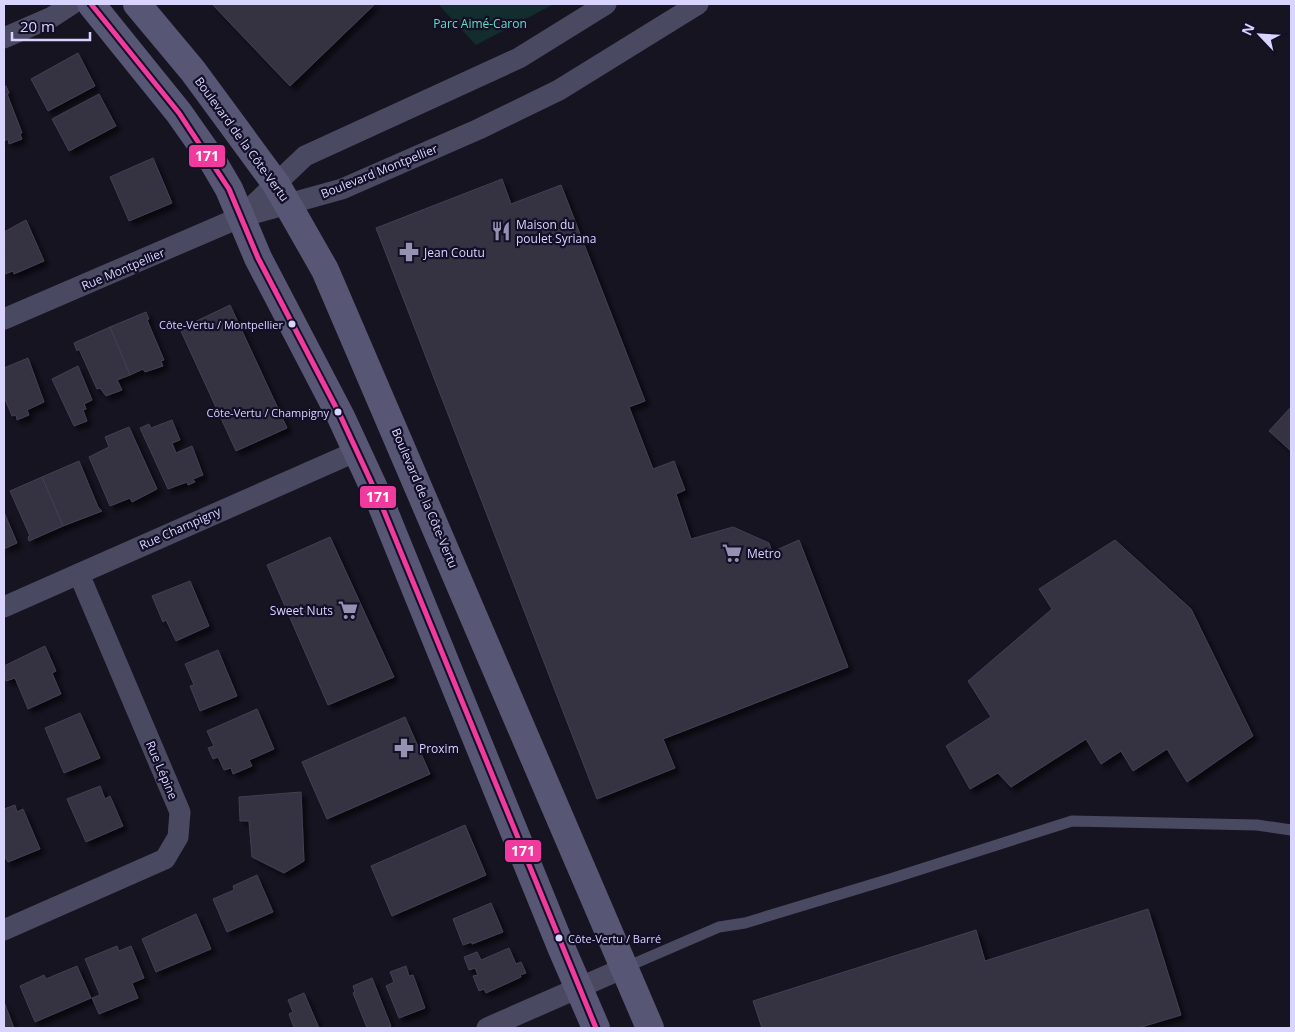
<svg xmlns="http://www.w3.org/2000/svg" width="1295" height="1032" font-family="'Open Sans',sans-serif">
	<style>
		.green { fill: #132c2d }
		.building { fill: #343243; stroke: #433f54; filter: url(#shadow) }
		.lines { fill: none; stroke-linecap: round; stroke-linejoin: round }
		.lane { stroke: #4a4962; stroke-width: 11 }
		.street { stroke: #4a4962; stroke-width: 21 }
		.secondary { stroke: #575674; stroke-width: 28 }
		.bus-1-casing { stroke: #130f26; stroke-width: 9 }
		.bus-1 { stroke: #f13a9d; stroke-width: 5 }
		.bus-dot { fill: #d9d4ff; stroke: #130f26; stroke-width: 2 }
		.labels { text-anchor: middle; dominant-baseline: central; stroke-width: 4.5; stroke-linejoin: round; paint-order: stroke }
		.bus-label { font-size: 11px; fill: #d9d4ff; stroke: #130f26; text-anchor: end }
		.park-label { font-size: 12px; fill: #5fe0c0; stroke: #130f26 }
		.street-label { font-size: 12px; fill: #d9d4ff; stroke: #130f26 }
		.poi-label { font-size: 12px; fill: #d9d4ff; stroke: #130f26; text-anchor: start }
		.line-badge { stroke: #130f26; stroke-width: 2 }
		.badge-label { font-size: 14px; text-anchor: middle; font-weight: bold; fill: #fff }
	</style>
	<defs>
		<filter id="shadow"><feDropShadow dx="4.5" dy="4.5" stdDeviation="2.5" flood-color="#0009"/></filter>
	</defs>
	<rect width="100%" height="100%" fill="#161421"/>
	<polygon class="green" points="438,4 554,4 476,45"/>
	<g class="building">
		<polygon points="212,4 375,4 290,86"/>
		<polygon points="78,53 95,86 48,111 31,79"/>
		<polygon points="6,86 9,93 7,94 22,133 20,134 22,139 9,144 8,139 4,141 4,87"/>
		<polygon points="99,94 116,126 69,151 52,119"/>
		<polygon points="153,158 172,203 129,221 110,177"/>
		<polygon points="502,179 511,204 561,185 645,401 629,407 653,469 674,461 685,490 676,494 691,539 733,527 769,543 772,552 799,540 848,667 663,739 675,768 597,799 376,228"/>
		<polygon points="26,220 44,261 14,274 13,271 5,274 4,232"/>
		<polygon points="230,305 287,428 236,451 180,329"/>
		<polygon points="146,312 149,319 147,320 164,360 161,361 163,366 145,372 143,369 130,375 110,327"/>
		<polygon points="110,327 130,375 117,380 122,390 106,396 100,388 97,389 79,349 77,351 74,343"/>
		<polygon points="28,358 44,402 27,410 29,415 17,420 16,415 12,416 4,397 4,368"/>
		<polygon points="78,366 92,400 84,404 86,409 83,410 87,421 74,426 52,379"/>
		<polygon points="1291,407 1291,451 1269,431"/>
		<polygon points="172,420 180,440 172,443 176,453 192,446 203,475 193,479 195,482 188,485 187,482 168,489 140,428 149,424 151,428"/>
		<polygon points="129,427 157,489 132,502 130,498 110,506 89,457 109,447 105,437"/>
		<polygon points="79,461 98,507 102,511 63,526 42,477"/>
		<polygon points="42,477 63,526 29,541 28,537 30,536 10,491"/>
		<polygon points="4,512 17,543 4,549"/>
		<polygon points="330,537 394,677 328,705 267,565"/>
		<polygon points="1115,540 1191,609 1253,736 1187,782 1167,749 1133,771 1121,751 1101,764 1086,739 1011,787 998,773 970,789 946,746 991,717 968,681 1052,609 1039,589"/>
		<polygon points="190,581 209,626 176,641 166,620 163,622 152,596"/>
		<polygon points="45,646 56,671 52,673 61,694 28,709 15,678 6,681 4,666"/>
		<polygon points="218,650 237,696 200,711 190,686 194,685 185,664"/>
		<polygon points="257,709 274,749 249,760 252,766 233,774 231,768 224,770 218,757 213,759 208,748 214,746 207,731"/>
		<polygon points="80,713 100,758 64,773 45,728"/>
		<polygon points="405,717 430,774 327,819 302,762"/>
		<polygon points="100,786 105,799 110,796 123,826 86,842 67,799"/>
		<polygon points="301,792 304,861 284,873 252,857 249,821 240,821 239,797"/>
		<polygon points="15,805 17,812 23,809 40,849 8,862 4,856 4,809"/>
		<polygon points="465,825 486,875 392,916 371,866"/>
		<polygon points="257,875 273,912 227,932 213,899 234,890 233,886"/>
		<polygon points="491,903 503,932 472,944 472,942 463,945 453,919"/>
		<polygon points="1148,909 1181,1015 1138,1028 762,1028 753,1001 976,930 985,961"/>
		<polygon points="196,914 211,949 156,972 142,939"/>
		<polygon points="117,946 119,951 131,946 144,978 132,983 138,998 99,1014 92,998 100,995 85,959"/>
		<polygon points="509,948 516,964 521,962 526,973 520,975 521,977 486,993 484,989 479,991 473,976 478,975 475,968 469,970 464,957 477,952 481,960"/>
		<polygon points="77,966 91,998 35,1022 20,986 44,975 46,979"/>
		<polygon points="406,966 409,976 413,975 425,1008 399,1018 386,986 394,982 390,972"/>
		<polygon points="372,978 391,1026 385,1028 367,1028 353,993 355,992 353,986"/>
		<polygon points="304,993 319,1028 294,1028 289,1014 293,1012 288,1000"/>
		<polygon points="4,1002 14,1028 4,1028"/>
	</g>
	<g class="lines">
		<polyline class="lane" points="624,968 719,927 745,923 890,879 1072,821 1257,825 1291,830"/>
		<g class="street">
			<polyline points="4,38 52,17 72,4"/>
			<polyline points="243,215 305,156 519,58 606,4"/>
			<polyline points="4,319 241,217 342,189 479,129 559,90 698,4"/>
			<polyline points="4,607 357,451"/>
			<polyline points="4,930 165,859 178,837 180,812 79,574"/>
			<polyline points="487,1028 624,968"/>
		</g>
		<g class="secondary">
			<polyline points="91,4 179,113 212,160 229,189 258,258 341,417 379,499 561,947 596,1028"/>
			<polyline points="137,4 193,71 276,184 325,270 650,1028"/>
		</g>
		<defs>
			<polyline id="bus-1" points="91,4 179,113 229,189 258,258 341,417 379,499 596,1028"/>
		</defs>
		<use href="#bus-1" class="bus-1-casing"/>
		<use href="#bus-1" class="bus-1"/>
	</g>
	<defs>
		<symbol id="restaurant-bare" viewBox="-9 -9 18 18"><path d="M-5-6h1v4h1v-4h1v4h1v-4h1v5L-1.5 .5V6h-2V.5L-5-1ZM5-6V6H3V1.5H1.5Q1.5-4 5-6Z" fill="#9591b1" stroke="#130f26" stroke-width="2.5" paint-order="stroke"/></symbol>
		<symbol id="pharmacy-bare" viewBox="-9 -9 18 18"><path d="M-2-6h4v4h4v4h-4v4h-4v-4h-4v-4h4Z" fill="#9591b1" stroke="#130f26" stroke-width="2.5" paint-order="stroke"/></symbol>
		<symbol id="supermarket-bare" viewBox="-9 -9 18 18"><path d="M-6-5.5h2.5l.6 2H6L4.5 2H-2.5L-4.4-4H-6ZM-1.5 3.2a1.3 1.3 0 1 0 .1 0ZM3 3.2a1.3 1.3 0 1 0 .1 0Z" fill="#9591b1" stroke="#130f26" stroke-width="2.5" paint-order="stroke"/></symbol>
	</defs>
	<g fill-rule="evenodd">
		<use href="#restaurant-bare" x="487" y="217" width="28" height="28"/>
		<use href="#pharmacy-bare" x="395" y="238" width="28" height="28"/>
		<use href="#supermarket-bare" x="718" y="539" width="28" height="28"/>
		<use href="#supermarket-bare" x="334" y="596" width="28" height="28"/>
		<use href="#pharmacy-bare" x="390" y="734" width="28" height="28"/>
	</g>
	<g class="bus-dot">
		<circle cx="292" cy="324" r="4.5"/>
		<circle cx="338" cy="412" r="4.5"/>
		<circle cx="559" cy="938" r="4.5"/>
	</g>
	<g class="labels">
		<g class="bus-label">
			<text x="283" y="324">Côte-Vertu / Montpellier</text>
			<text x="329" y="412">Côte-Vertu / Champigny</text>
			<text x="568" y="938" text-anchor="start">Côte-Vertu / Barré</text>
		</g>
		<g class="park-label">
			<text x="480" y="23">Parc Aimé-Caron</text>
		</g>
		<g class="street-label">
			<text transform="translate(242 139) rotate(54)">Boulevard de la Côte-Vertu</text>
			<text transform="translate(379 171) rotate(-22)">Boulevard Montpellier</text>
			<text transform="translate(123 269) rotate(-23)">Rue Montpellier</text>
			<text transform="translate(425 498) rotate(67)">Boulevard de la Côte-Vertu</text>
			<text transform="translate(180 528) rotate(-24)">Rue Champigny</text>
			<text transform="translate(162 770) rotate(67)">Rue Lépine</text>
		</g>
		<g class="poi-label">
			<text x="516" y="224">Maison du<tspan x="516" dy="14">poulet Syriana</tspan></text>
			<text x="424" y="252">Jean Coutu</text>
			<text x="747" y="553">Metro</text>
			<text x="333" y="610" text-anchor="end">Sweet Nuts</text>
			<text x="419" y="748">Proxim</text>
		</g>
	</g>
	<g class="line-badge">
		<rect x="188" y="144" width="38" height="24" rx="5" fill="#f13a9d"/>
		<rect x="359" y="485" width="38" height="24" rx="5" fill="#f13a9d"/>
		<rect x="504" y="839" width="38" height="24" rx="5" fill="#f13a9d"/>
	</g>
	<g class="badge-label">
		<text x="207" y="161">171</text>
		<text x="378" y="502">171</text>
		<text x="523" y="856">171</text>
	</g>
	<rect width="1295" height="1032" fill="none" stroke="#d9d4ff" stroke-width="10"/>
	<g transform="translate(1260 35) rotate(295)" stroke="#130f26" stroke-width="4" paint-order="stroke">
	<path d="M0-4L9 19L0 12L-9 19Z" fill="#d9d4ff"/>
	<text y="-8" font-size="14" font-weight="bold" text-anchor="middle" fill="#d9d4ff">N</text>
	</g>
	<path d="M12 32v8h78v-8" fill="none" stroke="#d9d4ff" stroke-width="2.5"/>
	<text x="20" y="32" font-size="15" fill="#d9d4ff" stroke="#130f26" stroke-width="4" paint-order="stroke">20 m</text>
</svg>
